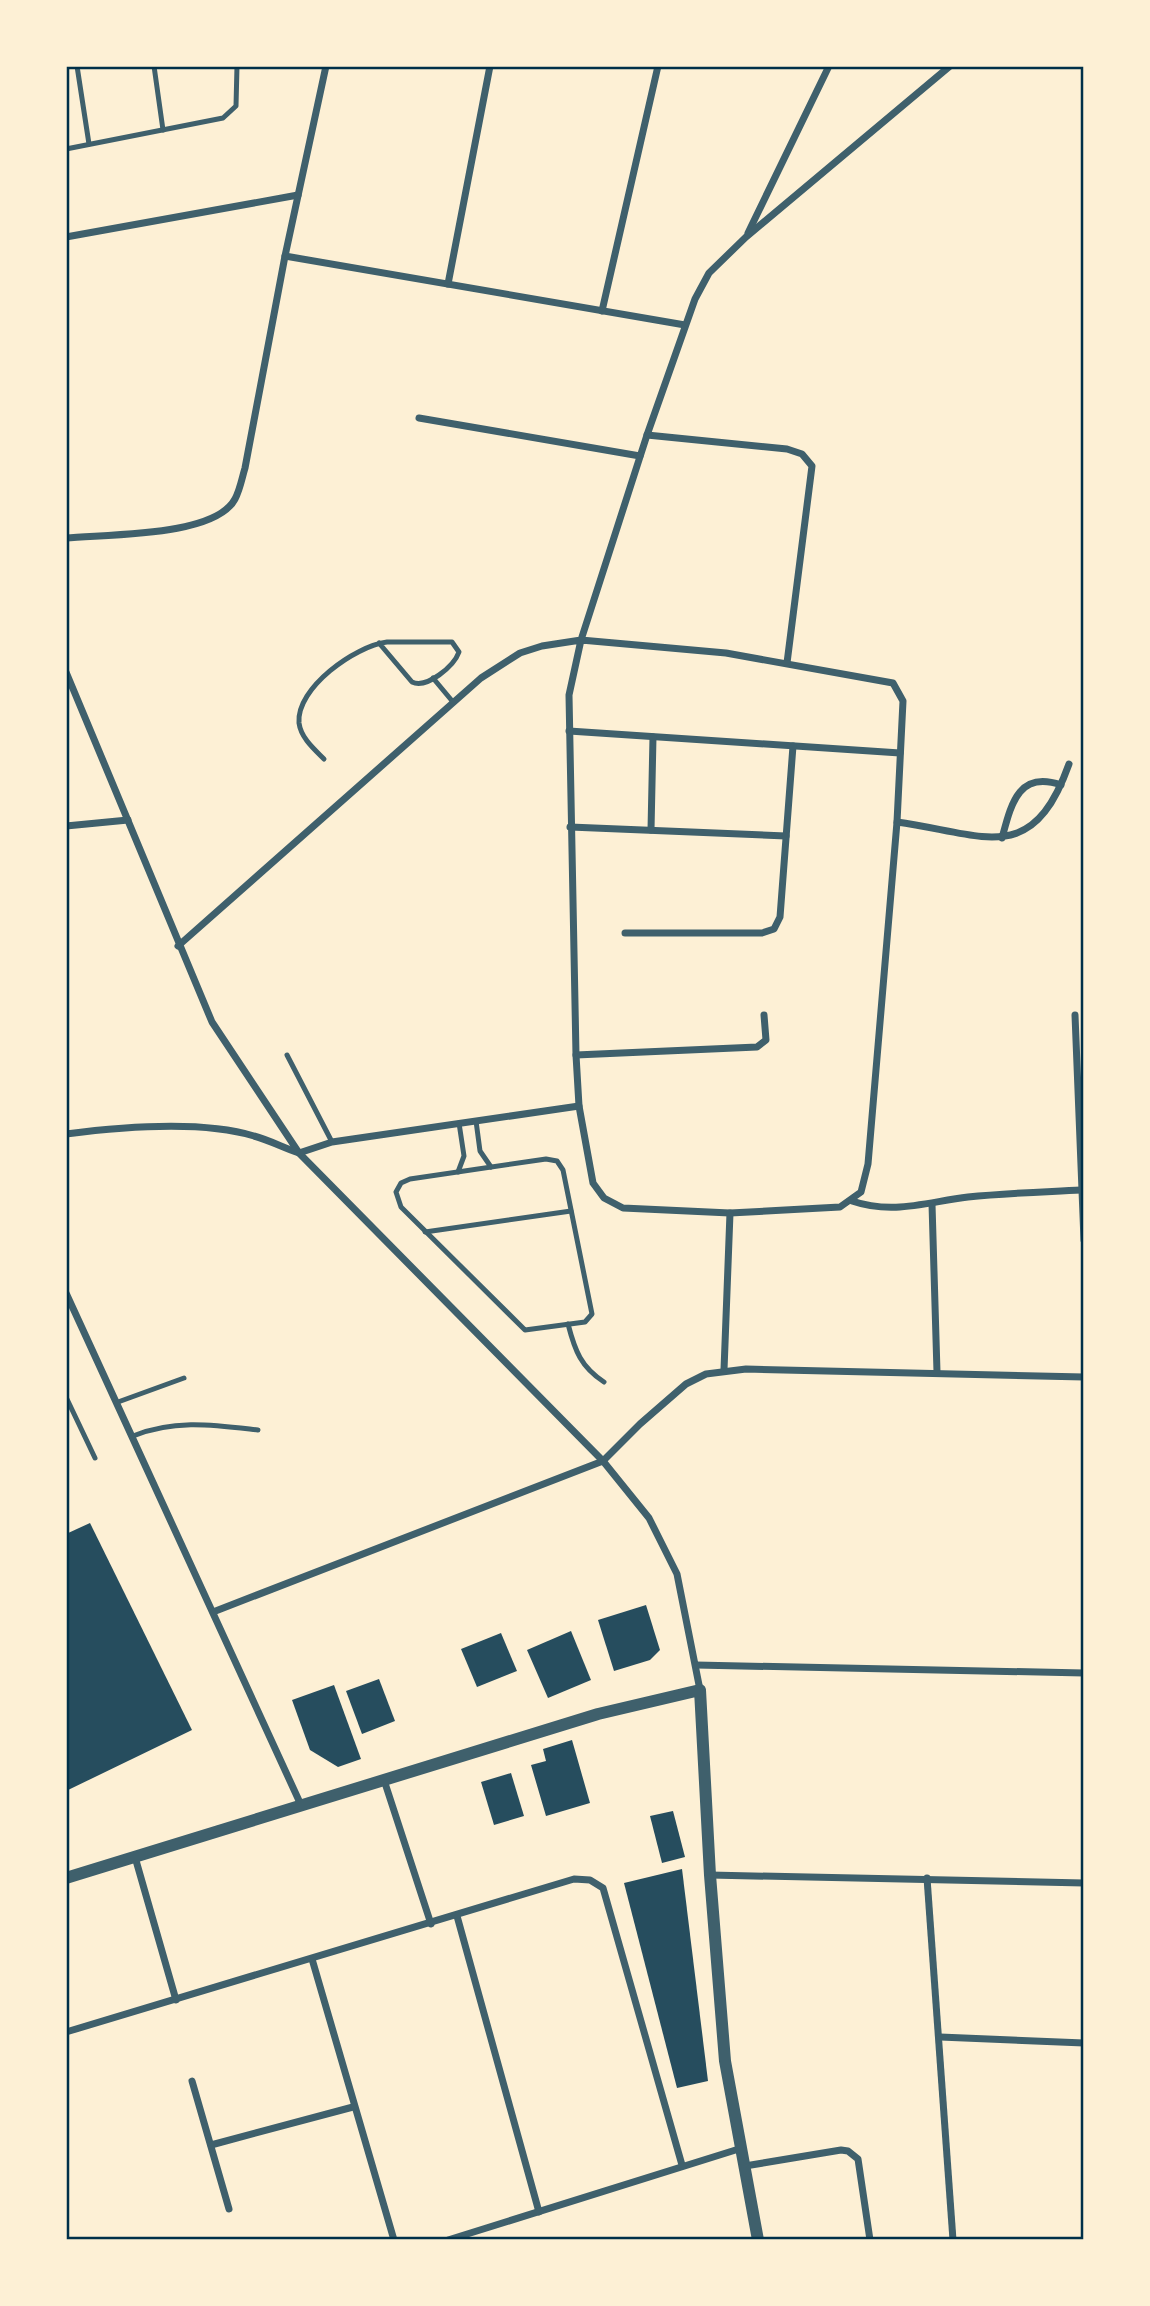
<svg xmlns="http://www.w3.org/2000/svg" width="1150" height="2306" font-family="Mulish,sans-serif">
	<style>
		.building { fill: #264d5e }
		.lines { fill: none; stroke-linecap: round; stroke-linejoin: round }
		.service { stroke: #3f606c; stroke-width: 5 }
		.minor { stroke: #3f606c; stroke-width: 7 }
		.tertiary { stroke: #3f606c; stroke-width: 12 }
		.neatline { fill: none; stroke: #003049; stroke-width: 2.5 }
	</style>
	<rect width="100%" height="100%" fill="#fdf0d5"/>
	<g class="building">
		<polygon points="90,1523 192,1730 66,1791 66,1534"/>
		<polygon points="646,1605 660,1650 650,1660 614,1671 598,1620"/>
		<polygon points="571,1631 591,1680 548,1698 527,1650"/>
		<polygon points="501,1633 517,1671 477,1687 461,1649"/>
		<polygon points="379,1679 395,1721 362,1734 346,1691"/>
		<polygon points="334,1685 361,1759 338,1767 310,1750 292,1700"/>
		<polygon points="572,1740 590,1803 546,1816 531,1765 546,1761 543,1749"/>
		<polygon points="511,1773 524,1816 494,1825 481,1782"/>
		<polygon points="673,1811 685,1857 662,1863 650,1816"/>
		<polygon points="682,1869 708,2081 677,2088 624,1883"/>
	</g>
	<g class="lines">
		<g class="service">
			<polyline points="77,66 89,144"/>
			<polyline points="154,66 163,130"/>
			<polyline points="66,149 223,118 236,106 237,66"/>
			<polyline points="433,678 453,702"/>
			<path d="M324,759c-10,-10 -23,-21 -25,-36 -3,-35 56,-77 88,-81h65l7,10c-5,14 -32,37 -47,30l-33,-39"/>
			<polyline points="287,1055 332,1142"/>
			<polyline points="476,1121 480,1151 491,1167"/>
			<polygon points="546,1159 557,1161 563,1170 592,1314 585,1322 525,1330 401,1207 396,1192 401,1183 410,1179"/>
			<polyline points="458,1172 464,1156 459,1123"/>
			<polyline points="425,1232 571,1211"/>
			<path d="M568,1324c7,27 13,43 36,58"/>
			<polyline points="66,1397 95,1458"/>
			<polyline points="118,1402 184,1378"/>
			<path d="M133,1436c42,-17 81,-11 125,-6"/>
		</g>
		<g class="minor">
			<polyline points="748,233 829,66"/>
			<polyline points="66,237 298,195"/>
			<polyline points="285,256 685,325"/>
			<polyline points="448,284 490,66"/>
			<polyline points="602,311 658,66"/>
			<polyline points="419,418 640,456"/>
			<polyline points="647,435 787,449 802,454 812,466 787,663"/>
			<path d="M66,538c40,-4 149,-1 169,-39 5,-9 7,-21 10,-31l40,-212 41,-190"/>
			<polyline points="66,672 212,1022 299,1153 603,1461 649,1518 677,1574 700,1690"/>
			<polyline points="569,731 900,753"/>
			<path d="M897,822c87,12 135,46 172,-58"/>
			<polyline points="66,826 128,820"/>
			<polyline points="570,827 786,836"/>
			<polyline points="651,830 653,737"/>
			<path d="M1002,838c9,-33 16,-68 59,-53"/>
			<polyline points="625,933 762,933 774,929 780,917 793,746"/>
			<polyline points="178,946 481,678 520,653 542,646 581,640 726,653 893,683 903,701 897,822 868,1164 861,1192 840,1207 730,1213 623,1208 604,1198 593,1183 579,1106 576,1055 569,695 581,640 647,435 695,299 709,273 746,237 950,66"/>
			<polyline points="1075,1015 1084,1240"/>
			<polyline points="576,1055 757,1047 766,1040 764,1015"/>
			<path d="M66,1134c54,-7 135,-14 188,2 15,4 30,12 45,17l33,-11 247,-36"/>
			<path d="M852,1201c41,14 75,1 116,-4 38,-4 76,-5 113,-7"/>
			<polyline points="932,1204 937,1372"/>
			<polyline points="66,1293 301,1805"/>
			<polyline points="724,1370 730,1213"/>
			<polyline points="213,1612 603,1461 640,1424 686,1384 706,1374 746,1369 1084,1377"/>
			<polyline points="696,1665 1084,1673"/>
			<polyline points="384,1780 431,1924"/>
			<polyline points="135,1857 176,2000"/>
			<polyline points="710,1875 1084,1883"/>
			<polyline points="927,1878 953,2240"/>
			<polyline points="457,1916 539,2212"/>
			<polyline points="312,1959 394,2240"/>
			<polyline points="66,2032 574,1879 590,1880 603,1888 682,2165"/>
			<polyline points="940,2037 1084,2043"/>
			<polyline points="192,2081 229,2209"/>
			<polyline points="211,2145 353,2107"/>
			<polyline points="745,2166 841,2150 848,2151 858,2159 870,2240"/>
			<polyline points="448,2240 742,2148"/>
		</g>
		<polyline class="tertiary" points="66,1878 598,1714 700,1690 710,1875 725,2061 758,2240"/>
	</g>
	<rect width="1150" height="2306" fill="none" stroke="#fdf0d5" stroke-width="136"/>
	<rect x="68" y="68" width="1014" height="2170" class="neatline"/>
</svg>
